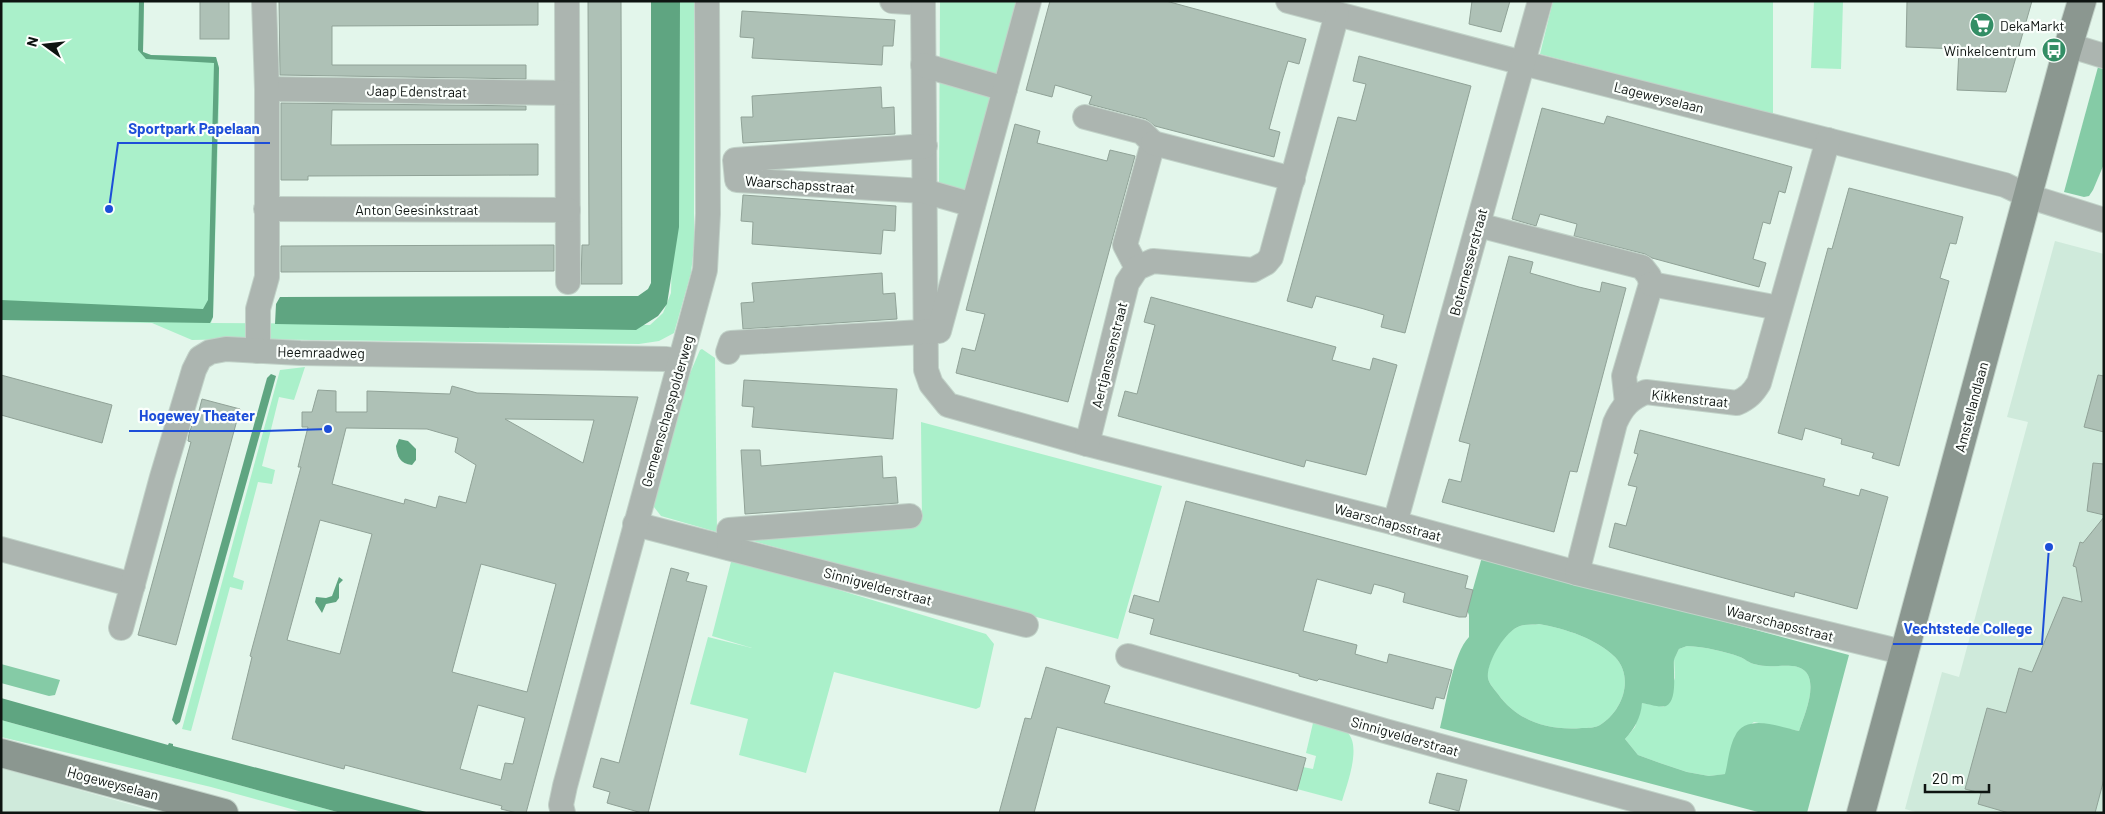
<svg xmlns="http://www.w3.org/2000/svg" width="2105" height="814" font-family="Barlow,sans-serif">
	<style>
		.built { fill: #cfeadb }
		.green { fill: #aaf0ca }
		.forest { fill: #85cba6; fill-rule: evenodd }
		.water { fill: #5fa581 }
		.building { fill: #aec1b6; stroke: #90a297; fill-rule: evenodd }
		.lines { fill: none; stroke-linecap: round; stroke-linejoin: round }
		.street-casing { stroke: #c1d2c8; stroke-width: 26 }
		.secondary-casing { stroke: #c1d2c8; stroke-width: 30 }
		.street { stroke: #acb5b0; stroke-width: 24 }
		.secondary { stroke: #8b9790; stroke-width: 28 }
		.labels { text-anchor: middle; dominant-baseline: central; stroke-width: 4.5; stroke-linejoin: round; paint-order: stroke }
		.poi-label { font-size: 14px; fill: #0e1411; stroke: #fbfffc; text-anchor: start }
		.street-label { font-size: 14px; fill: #0e1411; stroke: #fbfffc }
		.leader { fill: none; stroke: #1d4ed8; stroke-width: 2 }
		.callout-dot { fill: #1d4ed8; stroke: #fbfffc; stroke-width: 2 }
		.callout-label { font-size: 15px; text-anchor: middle; font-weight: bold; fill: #1d4ed8; stroke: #fbfffc; stroke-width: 4.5; stroke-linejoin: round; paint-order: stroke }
	</style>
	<rect width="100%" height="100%" fill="#e3f6eb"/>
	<g class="built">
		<polygon points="2055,241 2104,254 2104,811 2103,813 1919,813 1905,809 1942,672 1959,677 2028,422 2007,417"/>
		<polygon points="1,768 161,813 1,813"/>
	</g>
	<g class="green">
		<polygon points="1,1 144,1 143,52 151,55 216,57 219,68 219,101 213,317 211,323 630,325 650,325 663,313 671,293 673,214 672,1 694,1 694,247 691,273 674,333 659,341 639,344 235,339 192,340 152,323 1,320"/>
		<polygon points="940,1 1018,1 966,192 939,186"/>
		<polygon points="1553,1 1773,1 1773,115 1540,54"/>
		<polygon points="1814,1 1843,1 1841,69 1811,68"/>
		<polygon points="702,349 715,358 717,532 661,516 654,507 652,501 679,399 700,350"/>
		<polygon points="305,367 294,400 279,397 262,466 275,470 272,484 258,482 233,577 244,581 242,590 230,587 191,731 182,729 280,370"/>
		<polygon points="921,422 1162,486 1118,639 738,537 922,521"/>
		<polygon points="732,558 986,634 994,644 980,707 976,709 834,672 806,773 739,755 748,719 690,704 708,637 752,648 712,636"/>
		<path d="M1539,624c27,5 56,14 76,33 20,21 7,55 -15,68 -5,3 -13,3 -18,3 -33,3 -65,-7 -84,-34 -3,-4 -9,-10 -10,-16 -3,-15 17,-47 32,-52 6,-2 14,-1 19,-2z"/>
		<path d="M1687,646c18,1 37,5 53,11 5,2 9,6 14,7 13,4 25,1 38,2 33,3 13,47 7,65l-45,-9 -19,14 -9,38 -17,2 -22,-4 -27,-9 -22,-8 -13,-16 10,-12 7,-24 22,4 11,-29 -1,-19 5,-10z"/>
		<polygon points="1,720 341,813 306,813 211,787 1,737"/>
		<path d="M1313,723c10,2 23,3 31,7 20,11 3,54 -2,71l-45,-12 6,-22 10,2 3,-13 -10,-3z"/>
	</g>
	<g class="forest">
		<polygon points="2098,67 2104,68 2104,164 2093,190 2089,196 2084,197 2064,192"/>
		<path d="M1482,557l367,98 -42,158h-45l-322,-85c6,-23 13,-75 29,-91v-22l-2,-5zM1539,624c27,5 56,14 76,33 20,21 7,55 -15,68 -5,3 -13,3 -18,3 -33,3 -65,-7 -84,-34 -3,-4 -9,-10 -10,-16 -2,-15 17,-47 32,-52 6,-2 14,-1 19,-2zM1687,646c18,1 37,5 53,11 5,2 9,6 14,7 13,4 25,1 38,2 33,3 13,47 7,65 -19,-4 -53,-18 -64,5 -6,11 -7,27 -10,38l-16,2 -22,-4 -27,-9 -22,-8 -13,-16c9,-10 16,-21 17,-36 7,1 17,5 24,3 12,-5 7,-35 8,-46 1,-3 3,-7 5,-11z"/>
		<polygon points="1,664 60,680 55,695 49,696 1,683"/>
	</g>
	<g class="water">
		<polygon points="139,1 144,1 143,52 151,55 216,57 219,68 213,317 210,323 1,320 1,300 203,309 208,300 214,63 146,59 138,50"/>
		<polygon points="651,1 680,1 679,227 667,304 658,316 636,330 275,324 276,304 280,297 638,296 648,289 651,283"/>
		<polygon points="271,374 276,376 180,722 176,725 172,720 267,378"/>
		<path d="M399,439l9,2 8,8v11l-4,5c-12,-1 -15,-9 -16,-19z"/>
		<polygon points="339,577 343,580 339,584 339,598 336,602 326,604 322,613 315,602 316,597 326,598 332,596"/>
		<polygon points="1,698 168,745 169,743 173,744 173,746 430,813 341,813 1,720"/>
	</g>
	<g class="building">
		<rect x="200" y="1" width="29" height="38"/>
		<polygon points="279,1 538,1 538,25 332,26 332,65 526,65 526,79 280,75"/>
		<polygon points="588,1 621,1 622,284 581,284 582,245 589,245"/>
		<polygon points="1050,1 1166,1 1306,39 1299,64 1288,61 1282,81 1269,129 1280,132 1274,157 1155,126 1146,119 1089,104 1092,96 1055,85 1052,97 1026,90"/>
		<polygon points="1472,1 1510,1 1501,32 1469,24"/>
		<polygon points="1907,1 2032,1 2006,92 1957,90 1959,49 1906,47"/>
		<polygon points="742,11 895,20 893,46 883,46 882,65 752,58 754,38 740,37"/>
		<polygon points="1359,56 1471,86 1405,333 1381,327 1384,315 1364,309 1316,296 1312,308 1287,301 1338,117 1356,121 1366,84 1353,81"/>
		<polygon points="881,87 882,108 894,107 895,134 743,143 741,117 753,117 752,96"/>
		<polygon points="281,103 526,106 526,110 332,110 331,145 538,144 538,175 308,176 308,180 281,180"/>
		<polygon points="1542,108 1604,124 1607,116 1792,167 1785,193 1779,191 1770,224 1763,222 1753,259 1766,263 1759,287 1652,258 1645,254 1574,236 1577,224 1540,214 1536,226 1512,219"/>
		<polygon points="1015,124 1040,131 1037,143 1107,161 1110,150 1135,156 1068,402 956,373 962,348 975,351 985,314 966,310"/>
		<polygon points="1849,188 1963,217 1956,244 1950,243 1940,278 1949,281 1899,466 1872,458 1874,453 1841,444 1842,439 1805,428 1802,440 1778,433 1828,248 1832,249"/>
		<polygon points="743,195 896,206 895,231 883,230 881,254 752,244 753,222 741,221"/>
		<polygon points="554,245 554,271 281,272 281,246"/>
		<polygon points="1509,256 1533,262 1530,273 1579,287 1600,292 1602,282 1626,288 1577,472 1570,471 1554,532 1442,502 1449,479 1461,482 1470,444 1459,441"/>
		<polygon points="882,273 883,294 895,293 897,319 743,329 741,303 754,302 752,283"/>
		<polygon points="1151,297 1336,347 1332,360 1370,370 1373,358 1397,365 1366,475 1306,460 1304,467 1118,416 1125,391 1137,394 1155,325 1144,322"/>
		<polygon points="1,375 112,405 102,443 1,415"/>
		<polygon points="2098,375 2104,376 2104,432 2084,427"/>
		<polygon points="744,380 897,389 893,439 752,427 754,407 742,406"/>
		<path d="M452,386l25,7 161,4 -112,416h-9l-16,-4 1,-3 -157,-41 -1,4 -112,-30 20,-82 -2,-1 51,-189h-3l10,-40h-6v-15h10l6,-22 18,1v21h31v-21l83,3zM505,419l89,1 -11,43zM346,428l81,1 31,9 -3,14 21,13 -10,38 -27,-7 -3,12 -31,-9 -1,5 -72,-20zM320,520l52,14 -32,120 -53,-14zM481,564l75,20 -29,108 -75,-20zM478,705l47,13 -12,46 -8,-1 -4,17 -41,-11z"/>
		<polygon points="202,399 240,409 176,645 138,635 191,442 188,441 189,434 193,422 196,422"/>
		<polygon points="1640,430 1825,479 1823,486 1859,496 1861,489 1888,497 1857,609 1795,592 1794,597 1609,547 1615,523 1626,526 1637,487 1628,485 1638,454 1634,453"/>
		<polygon points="741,450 760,450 761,466 882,456 883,478 896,477 898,503 745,514"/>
		<polygon points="2093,463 2104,464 2104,515 2087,511"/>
		<polygon points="1186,501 1468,576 1465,588 1473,590 1466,617 1459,617 1403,602 1405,593 1389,588 1374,584 1371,594 1317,579 1303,631 1357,645 1355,654 1387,663 1389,654 1452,670 1444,699 1436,697 1433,709 1319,679 1317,681 1299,676 1299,674 1150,634 1154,619 1129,612 1134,595 1159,602"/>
		<polygon points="2104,517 2104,779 2095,813 2009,813 1978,804 1981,793 1965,789 1987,708 2006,713 2019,668 2032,672 2063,597 2082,602 2076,567 2073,566 2080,542 2083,543"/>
		<polygon points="671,568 689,573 686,581 707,586 648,813 642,813 607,803 610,792 593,787 601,758 619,763"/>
		<polygon points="1046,667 1110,686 1104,703 1306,758 1297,791 1057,727 1034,813 999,813 1025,718 1031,719"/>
		<polygon points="1437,773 1467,780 1459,811 1429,803"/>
	</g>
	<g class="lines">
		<defs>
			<g id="street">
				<polyline points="567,1 568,282"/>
				<polyline points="892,1 923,3"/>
				<polyline points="923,1 926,370 931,384 948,405 1087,444 1395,523 1577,573 1906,653"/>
				<polyline points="1288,1 1523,63 2005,185 2028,196 2104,220"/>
				<polyline points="2068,45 2104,56"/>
				<polyline points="923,65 1005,89"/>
				<polyline points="267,89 567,93"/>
				<polyline points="1085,117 1142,132 1153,143 1125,245 1137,268"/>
				<polyline points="1153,143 1293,179"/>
				<polyline points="925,146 735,160 737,180 924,191 973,205"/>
				<polyline points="266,209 568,210"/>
				<polyline points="1478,225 1642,267 1649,276 1651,284 1624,376 1627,403"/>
				<polyline points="1651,284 1779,308"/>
				<polyline points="258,351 258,309 267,277 267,89 264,1"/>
				<polyline points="728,352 731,343 939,331 1029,1"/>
				<polyline points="1087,444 1127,283 1137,268 1153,261 1253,270 1266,263 1271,257 1337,14"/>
				<polyline points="1395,523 1540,1"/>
				<polyline points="635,524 1026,625"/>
				<polyline points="730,548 729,530 910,516"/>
				<polyline points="1,549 133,585"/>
				<path d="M1577,573l38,-150c7,-16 15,-25 31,-31l91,11c11,-5 16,-10 22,-20l69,-243"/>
				<polyline points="121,628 162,477 194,370 200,358 210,352 226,349 300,353 666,359 680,361"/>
				<polyline points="1128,656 1385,731 1683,813"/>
				<polyline points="563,813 561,805 565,786 705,270 708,214 707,1"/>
			</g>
			<g id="secondary">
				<polyline points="1,753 224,813"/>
				<polyline points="1861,813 2066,54 2082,1"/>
			</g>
		</defs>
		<use href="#street" class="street-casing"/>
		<use href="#secondary" class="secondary-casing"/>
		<use href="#street" class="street"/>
		<use href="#secondary" class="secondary"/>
	</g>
	<defs>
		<symbol id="supermarket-disc" viewBox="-11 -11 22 22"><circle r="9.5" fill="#338e65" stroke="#fbfffc"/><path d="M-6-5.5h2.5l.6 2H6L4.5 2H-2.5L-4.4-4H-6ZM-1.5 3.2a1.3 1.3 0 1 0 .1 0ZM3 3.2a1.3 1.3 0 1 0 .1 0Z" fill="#fff"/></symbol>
		<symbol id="bus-disc" viewBox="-11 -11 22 22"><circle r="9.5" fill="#338e65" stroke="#fbfffc"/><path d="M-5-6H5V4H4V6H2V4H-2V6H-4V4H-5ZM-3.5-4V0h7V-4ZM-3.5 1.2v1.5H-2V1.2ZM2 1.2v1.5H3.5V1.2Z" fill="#fff"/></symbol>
	</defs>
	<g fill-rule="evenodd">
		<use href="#supermarket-disc" x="1968" y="11" width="28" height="28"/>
		<use href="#bus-disc" x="2040" y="36" width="28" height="28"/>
	</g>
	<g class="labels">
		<g class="poi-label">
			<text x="2000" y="25">DekaMarkt</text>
			<text x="2036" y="50" text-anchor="end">Winkelcentrum</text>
		</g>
		<g class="street-label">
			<text transform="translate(417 91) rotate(1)">Jaap Edenstraat</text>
			<text transform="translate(1659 97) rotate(14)">Lageweyselaan</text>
			<text transform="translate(800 184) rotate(4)">Waarschapsstraat</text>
			<text x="417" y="209">Anton Geesinkstraat</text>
			<text transform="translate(1468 262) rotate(-75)">Boternesserstraat</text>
			<text transform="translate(321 352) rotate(1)">Heemraadweg</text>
			<text transform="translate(1109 355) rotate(-76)">Aertjanssenstraat</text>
			<text transform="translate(1690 398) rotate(6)">Kikkenstraat</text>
			<text transform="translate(1971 407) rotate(-75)">Amstellandlaan</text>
			<text transform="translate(667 411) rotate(-74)">Gemeenschapspolderweg</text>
			<text transform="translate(1388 522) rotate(15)">Waarschapsstraat</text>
			<text transform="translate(878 586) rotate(15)">Sinnigvelderstraat</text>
			<text transform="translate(1780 623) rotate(14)">Waarschapsstraat</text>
			<text transform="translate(1405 736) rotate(16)">Sinnigvelderstraat</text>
			<text transform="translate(113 783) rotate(15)">Hogeweyselaan</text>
		</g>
	</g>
	<path class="leader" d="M109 209L118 143H270M328 429L265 431H129M2049 547L2042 644H1893"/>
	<g class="callout-dot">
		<circle cx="109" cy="209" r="5"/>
		<circle cx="328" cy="429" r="5"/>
		<circle cx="2049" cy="547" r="5"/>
	</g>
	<g class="callout-label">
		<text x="194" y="134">Sportpark Papelaan</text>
		<text x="197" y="421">Hogewey Theater</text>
		<text x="1968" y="634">Vechtstede College</text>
	</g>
	<rect width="2105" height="814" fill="none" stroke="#0e1411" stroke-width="5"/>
	<g transform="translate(45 45) rotate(285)" stroke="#fbfffc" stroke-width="4" paint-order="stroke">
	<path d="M0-4L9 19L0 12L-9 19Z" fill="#0e1411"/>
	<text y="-8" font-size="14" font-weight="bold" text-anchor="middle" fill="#0e1411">N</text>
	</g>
	<path d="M1925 784v8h64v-8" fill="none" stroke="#0e1411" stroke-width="2.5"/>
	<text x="1932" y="784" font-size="15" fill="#0e1411" stroke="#fbfffc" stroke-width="4" paint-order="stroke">20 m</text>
</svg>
